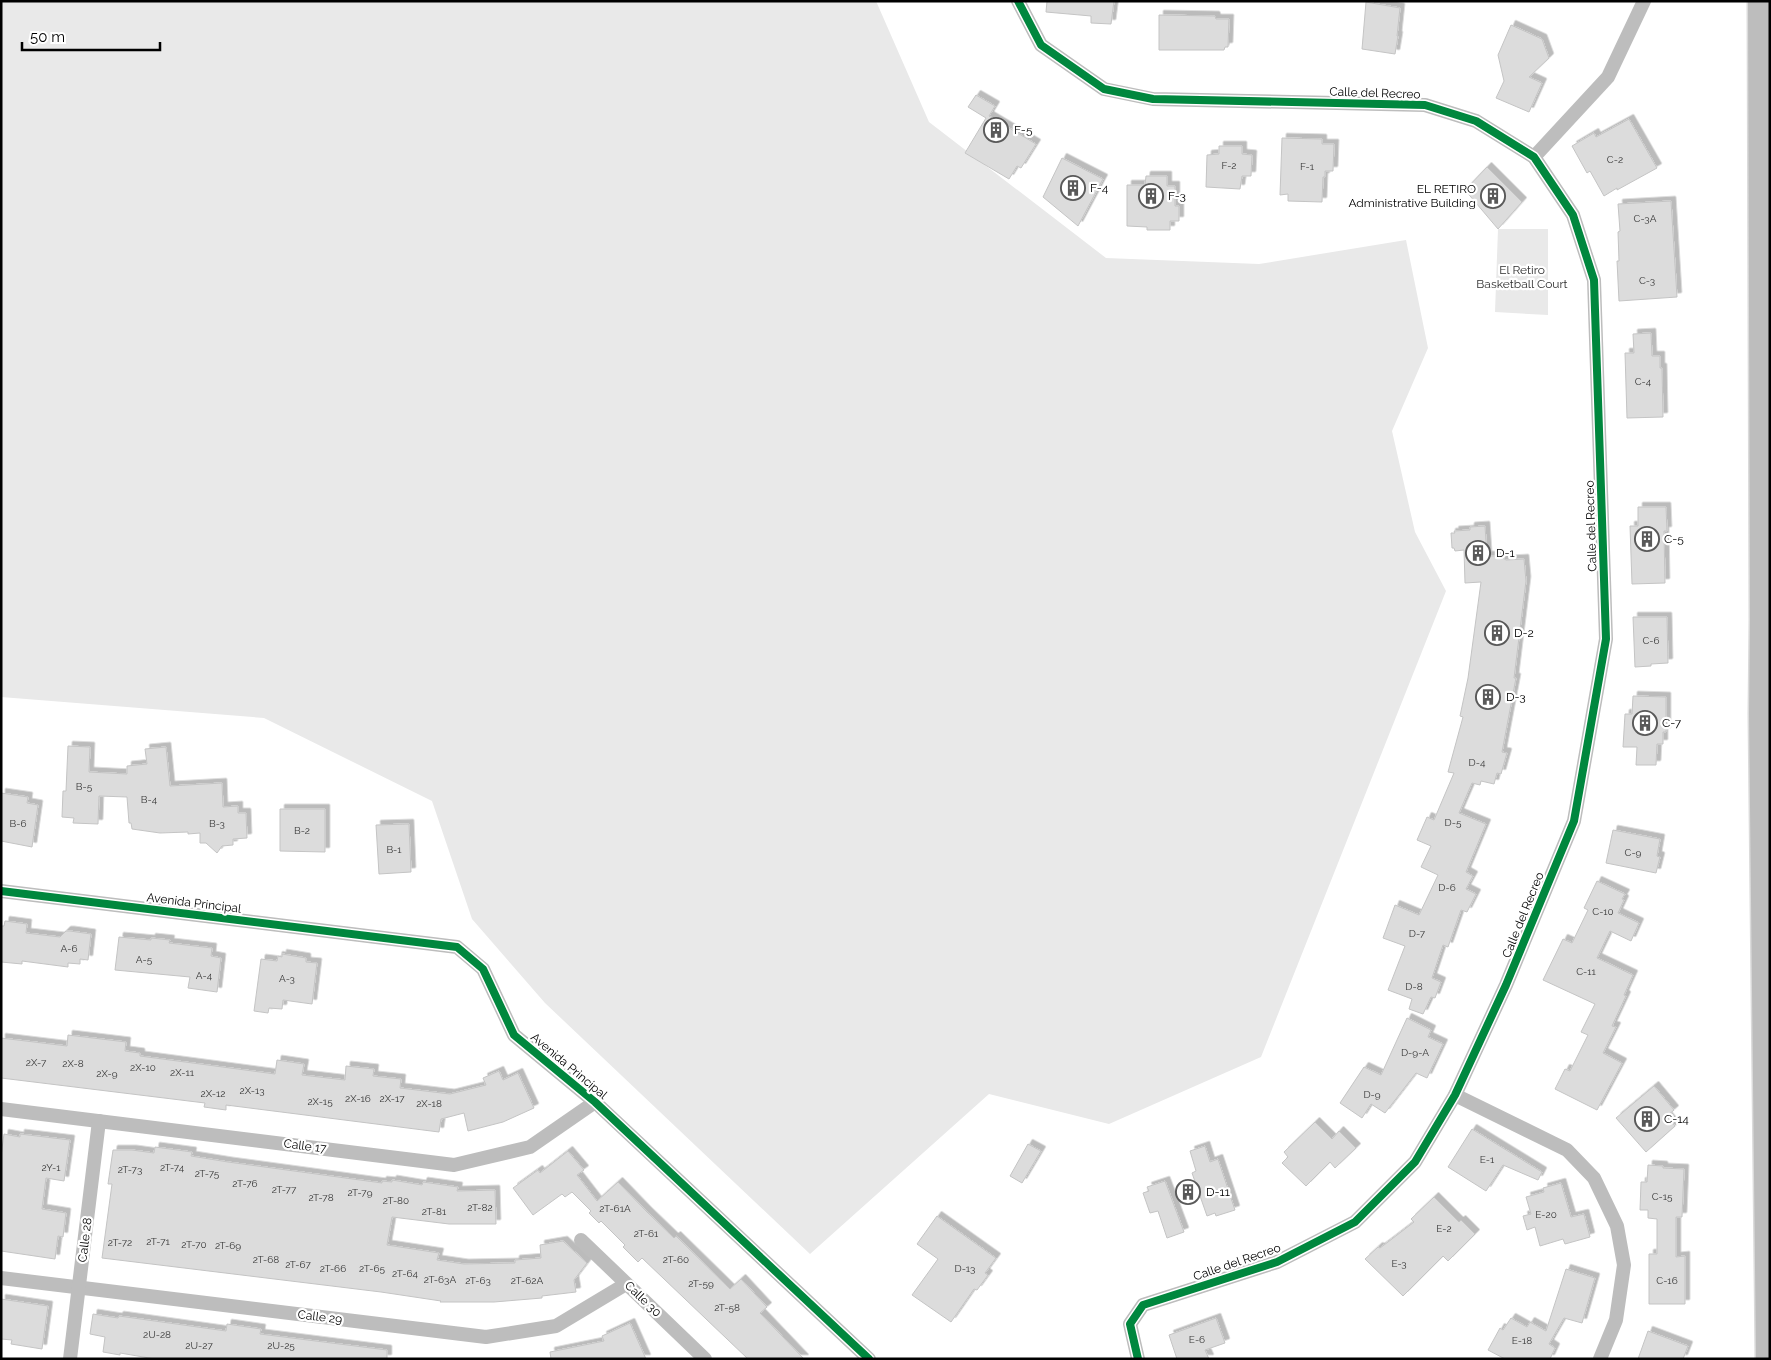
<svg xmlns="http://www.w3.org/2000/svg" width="1771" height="1360" font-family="Raleway,sans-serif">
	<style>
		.green { fill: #e9e9e9 }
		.building { fill: #dcdcdc; stroke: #c4c4c4; filter: url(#shadow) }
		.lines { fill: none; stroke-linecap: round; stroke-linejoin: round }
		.highway-casing { stroke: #dbdbdb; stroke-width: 29 }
		.street { stroke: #bdbdbd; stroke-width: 14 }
		.highway { stroke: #bdbdbd; stroke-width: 26 }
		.cycleway-casing { stroke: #fff; stroke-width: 11 }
		.cycleway { stroke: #00873e; stroke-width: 8 }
		.labels { text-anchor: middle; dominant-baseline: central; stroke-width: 4.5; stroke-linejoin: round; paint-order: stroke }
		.number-label { font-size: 10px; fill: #373737 }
		.street-label { font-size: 12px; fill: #000; stroke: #fff }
		.poi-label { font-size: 12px; fill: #000; stroke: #fff; text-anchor: start }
		.park-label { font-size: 12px; fill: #2e2e2e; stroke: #fff }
	</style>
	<defs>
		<filter id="shadow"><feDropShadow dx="4.5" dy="-4.5" stdDeviation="0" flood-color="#0004"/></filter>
	</defs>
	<rect width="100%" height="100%" fill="#fff"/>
	<g class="green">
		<polygon points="1,1 876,1 929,122 1106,258 1259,264 1406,240 1428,348 1392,431 1415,532 1446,591 1261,1057 1109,1124 989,1094 810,1254 545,1003 472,919 432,801 264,718 1,697"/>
		<polygon points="1498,229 1548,229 1548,315 1495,312"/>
	</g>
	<g class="building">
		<polygon points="1047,1 1114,1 1111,24 1091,23 1091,16 1046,12"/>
		<polygon points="1366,2 1400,8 1397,36 1398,36 1395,54 1362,49"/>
		<polygon points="1159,15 1215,16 1216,19 1229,19 1228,47 1225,47 1224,50 1159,50"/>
		<polygon points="1511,25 1542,39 1549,58 1529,77 1542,83 1529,112 1496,98 1504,81 1498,55"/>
		<polygon points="976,95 995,106 989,116 1036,144 1021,168 1017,166 1009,179 965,153 986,118 968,107"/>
		<polygon points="1629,119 1657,168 1617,190 1617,188 1604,196 1590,171 1587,173 1572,146 1594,133 1596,137"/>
		<polygon points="1282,138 1322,139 1322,144 1334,144 1333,171 1325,171 1325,177 1323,177 1322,202 1288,201 1288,194 1280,195"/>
		<polygon points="1219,146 1242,146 1242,154 1252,155 1251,176 1242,176 1240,189 1206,187 1207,155 1219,154"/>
		<polygon points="1062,158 1103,179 1078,226 1043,197"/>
		<polygon points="1487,167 1522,202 1498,229 1465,190"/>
		<polygon points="1146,176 1167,176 1167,186 1175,186 1175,206 1179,206 1179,221 1170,221 1170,230 1147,230 1147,227 1127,226 1127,185 1145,185"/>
		<polygon points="1671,201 1677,297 1619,301 1617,261 1619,261 1618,232 1620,231 1618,204"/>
		<polygon points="1651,333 1652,356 1660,356 1660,368 1662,368 1663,417 1627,418 1625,353 1634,353 1633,334"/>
		<polygon points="1638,507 1666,507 1667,531 1664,531 1665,583 1632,584 1630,526 1638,526"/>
		<polygon points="1485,526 1487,556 1500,556 1506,560 1524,559 1526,581 1514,678 1516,678 1502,752 1507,753 1501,774 1497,773 1494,784 1481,781 1480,785 1472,783 1459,813 1486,824 1466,872 1473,876 1466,889 1476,894 1467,912 1461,910 1448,947 1443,945 1432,978 1441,982 1435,998 1431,997 1423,1014 1409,1009 1412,999 1388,990 1405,946 1383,938 1395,905 1419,915 1438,875 1421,867 1431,846 1417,840 1427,817 1434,820 1454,773 1448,772 1463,717 1460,716 1468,678 1481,582 1465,583 1464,550 1455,551 1454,548 1452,548 1451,533 1455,533 1454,531 1470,530 1470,527"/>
		<polygon points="1633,617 1667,617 1668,663 1651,664 1651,666 1635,667"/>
		<polygon points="1633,696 1666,697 1666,732 1663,732 1663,744 1657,744 1656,765 1636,765 1637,747 1623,747 1625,714 1632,714"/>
		<polygon points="68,746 90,747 89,772 127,774 127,766 147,764 145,749 166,747 170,786 222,783 223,807 238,806 238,813 246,813 247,838 233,839 233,845 222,846 217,853 206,843 200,843 200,833 188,834 188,832 160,833 132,829 131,823 129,823 127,797 99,796 98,824 73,823 74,818 62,817 63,791 66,791"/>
		<polygon points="1,793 28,797 27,803 38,805 32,847 1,841"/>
		<polygon points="280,809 325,809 325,852 280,851"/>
		<polygon points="409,824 411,872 379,874 376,825"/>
		<polygon points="1613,830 1660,839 1657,856 1660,857 1656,873 1606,863"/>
		<polygon points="1597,881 1625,894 1622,899 1624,900 1618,913 1639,923 1631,941 1610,931 1597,958 1633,975 1624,995 1626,996 1612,1026 1616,1027 1603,1053 1622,1063 1597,1110 1555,1089 1565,1069 1570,1071 1588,1035 1581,1032 1595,1004 1543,980 1563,939 1572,943 1588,910 1584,908"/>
		<polygon points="5,921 27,924 26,933 60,937 66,931 70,931 91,934 88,960 80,959 80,964 68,963 68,967 22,961 22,964 1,962 1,926 4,926"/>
		<polygon points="119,937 151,940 151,938 170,940 169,943 212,948 211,956 221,958 217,992 188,988 190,977 115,970"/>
		<polygon points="282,954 306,958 306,962 317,963 312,1004 283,1000 282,1009 269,1008 268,1013 254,1011 261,959 277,961 278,956 282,957"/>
		<polygon points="1407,1018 1431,1030 1428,1037 1443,1044 1427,1078 1416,1073 1385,1113 1371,1104 1362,1118 1340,1103 1364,1067 1381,1075"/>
		<polygon points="68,1035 126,1042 125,1051 140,1053 140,1056 275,1074 277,1060 304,1064 302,1075 345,1080 346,1066 374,1069 373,1076 401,1079 400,1088 450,1094 486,1085 483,1078 499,1071 503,1080 518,1073 534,1108 503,1122 468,1131 464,1113 441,1119 439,1132 226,1105 226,1110 204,1107 205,1103 1,1078 1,1038 67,1046"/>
		<polygon points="1654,1086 1674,1110 1667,1116 1675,1126 1646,1152 1616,1118"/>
		<polygon points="1315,1122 1332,1139 1339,1131 1356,1148 1335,1168 1330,1162 1306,1186 1282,1163 1288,1157 1284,1152"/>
		<polygon points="1472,1129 1542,1172 1538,1180 1503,1165 1486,1191 1448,1167"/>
		<polygon points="4,1134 20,1137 20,1134 70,1140 64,1181 46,1178 42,1209 66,1213 63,1237 58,1236 55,1259 1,1251 1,1156"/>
		<polygon points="1028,1144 1041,1151 1022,1183 1010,1176"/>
		<polygon points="1205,1146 1210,1162 1218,1159 1235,1210 1216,1216 1215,1213 1207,1216 1192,1173 1196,1171 1190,1151"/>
		<polygon points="155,1147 192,1152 191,1156 228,1162 382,1183 382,1181 392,1182 392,1180 422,1185 423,1182 458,1187 457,1191 495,1190 496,1224 449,1224 392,1217 387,1245 439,1253 437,1260 464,1264 515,1263 515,1260 541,1258 540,1245 563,1241 587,1263 574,1280 576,1292 542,1296 542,1298 494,1302 440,1302 441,1301 381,1292 102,1258 112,1184 108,1184 113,1150 132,1150 154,1153"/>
		<polygon points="568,1151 584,1170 577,1175 597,1201 618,1182 647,1212 674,1238 676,1236 730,1289 741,1279 767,1307 760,1313 804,1359 748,1359 642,1258 638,1262 623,1247 625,1245 601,1221 599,1223 589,1213 591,1211 572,1192 565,1197 562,1194 533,1215 513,1188 538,1170 540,1173"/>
		<polygon points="1648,1165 1663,1166 1663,1168 1684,1169 1682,1217 1676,1217 1676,1257 1685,1256 1685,1304 1649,1304 1649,1254 1657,1254 1657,1219 1648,1218 1648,1210 1640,1210 1641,1182 1647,1182"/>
		<polygon points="1165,1181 1184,1232 1167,1238 1158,1211 1150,1213 1143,1193 1149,1191 1147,1187"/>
		<polygon points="1561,1183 1571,1217 1584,1214 1590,1237 1565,1244 1563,1239 1540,1246 1535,1227 1527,1230 1523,1216 1531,1214 1526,1197 1544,1192 1543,1188"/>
		<polygon points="1434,1197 1459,1222 1461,1220 1475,1234 1448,1261 1443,1256 1403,1296 1365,1259 1378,1247 1380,1248 1388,1242 1414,1222 1411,1219"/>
		<polygon points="937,1216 996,1258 985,1273 988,1275 977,1290 974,1289 951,1322 912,1295 938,1259 917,1244"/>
		<polygon points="1566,1269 1595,1278 1582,1323 1564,1318 1549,1344 1555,1348 1550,1359 1505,1359 1488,1350 1500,1328 1503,1330 1511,1318 1527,1327 1530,1322 1546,1331"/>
		<polygon points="1,1299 48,1306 42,1349 11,1344 12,1340 1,1339"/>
		<polygon points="93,1314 118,1318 119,1316 226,1331 227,1324 261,1329 260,1334 387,1350 387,1359 155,1359 120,1353 120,1355 103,1352 105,1337 90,1334"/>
		<polygon points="1216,1318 1225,1343 1205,1350 1209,1359 1177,1359 1169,1335"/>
		<polygon points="630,1323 646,1359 551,1359 550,1352 604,1341 602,1336"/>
		<polygon points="1648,1331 1688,1346 1683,1359 1638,1359"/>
	</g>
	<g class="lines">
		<defs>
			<polyline id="highway" points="1761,1 1763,620 1762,714 1769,1359"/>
		</defs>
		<use href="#highway" class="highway-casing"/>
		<g class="street">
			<polyline points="1018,1 1041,45 1104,89 1153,99 1425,105 1476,121 1534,157 1573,215 1594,280 1606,639 1574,821 1506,985 1455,1095 1415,1162 1355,1222 1277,1262 1143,1305 1130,1324 1138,1359"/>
			<polyline points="1534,157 1608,77 1644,1"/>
			<polyline points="1,891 457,947 483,969 514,1035 595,1102 869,1359"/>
			<polyline points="1455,1095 1567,1150 1594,1178 1617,1226 1624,1265 1616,1320 1600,1359"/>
			<polyline points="1,1109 454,1165 530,1147 595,1102"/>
			<polyline points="581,1240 705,1359"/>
			<polyline points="1,1278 486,1337 556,1326 626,1284"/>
			<polyline points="70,1359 99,1121"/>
		</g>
		<use href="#highway" class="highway"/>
		<defs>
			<g id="cycleway">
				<polyline points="1018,1 1041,45 1104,89 1153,99 1425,105 1476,121 1534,157 1573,215 1594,280 1606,639 1574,821 1506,985 1455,1095 1415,1162 1355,1222 1277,1262 1143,1305 1130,1324 1138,1359"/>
				<polyline points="1,891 457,947 483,969 514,1035 595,1102 869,1359"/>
			</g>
		</defs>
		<use href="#cycleway" class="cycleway-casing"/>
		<use href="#cycleway" class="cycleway"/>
	</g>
	<defs>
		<symbol id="building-ring" viewBox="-11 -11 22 22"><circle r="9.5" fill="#fff" stroke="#595959" stroke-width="1.5"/><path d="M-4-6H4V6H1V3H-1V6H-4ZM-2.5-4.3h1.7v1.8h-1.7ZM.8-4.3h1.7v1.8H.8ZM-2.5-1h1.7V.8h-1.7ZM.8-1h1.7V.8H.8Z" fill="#595959"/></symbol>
	</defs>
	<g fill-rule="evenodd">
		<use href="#building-ring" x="982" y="116" width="28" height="28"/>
		<use href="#building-ring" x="1059" y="174" width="28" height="28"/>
		<use href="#building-ring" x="1137" y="182" width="28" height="28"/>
		<use href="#building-ring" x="1479" y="182" width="28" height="28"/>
		<use href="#building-ring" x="1633" y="525" width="28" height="28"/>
		<use href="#building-ring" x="1464" y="539" width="28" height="28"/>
		<use href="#building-ring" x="1483" y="619" width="28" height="28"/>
		<use href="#building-ring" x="1474" y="683" width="28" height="28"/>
		<use href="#building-ring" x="1631" y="709" width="28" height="28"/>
		<use href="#building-ring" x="1633" y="1105" width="28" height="28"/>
		<use href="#building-ring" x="1174" y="1178" width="28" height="28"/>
	</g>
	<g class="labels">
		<g class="number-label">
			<text x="1615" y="159">C-2</text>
			<text x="1229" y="165">F-2</text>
			<text x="1307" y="166">F-1</text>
			<text x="1645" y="218">C-3A</text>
			<text x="1647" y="280">C-3</text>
			<text x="1643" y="381">C-4</text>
			<text x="1651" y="640">C-6</text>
			<text x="1477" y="762">D-4</text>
			<text x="84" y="786">B-5</text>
			<text x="149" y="799">B-4</text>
			<text x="1453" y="822">D-5</text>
			<text x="18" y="823">B-6</text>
			<text x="217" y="823">B-3</text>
			<text x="302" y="830">B-2</text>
			<text x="394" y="849">B-1</text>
			<text x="1633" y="852">C-9</text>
			<text x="1447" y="887">D-6</text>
			<text x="1603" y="911">C-10</text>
			<text x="1417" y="933">D-7</text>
			<text x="69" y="948">A-6</text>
			<text x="144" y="959">A-5</text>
			<text x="1586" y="971">C-11</text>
			<text x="204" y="975">A-4</text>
			<text x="287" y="978">A-3</text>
			<text x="1414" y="986">D-8</text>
			<text x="1415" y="1052">D-9-A</text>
			<text x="36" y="1062">2X-7</text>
			<text x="73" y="1063">2X-8</text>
			<text x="143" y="1067">2X-10</text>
			<text x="182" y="1072">2X-11</text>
			<text x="107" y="1073">2X-9</text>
			<text x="252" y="1090">2X-13</text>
			<text x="213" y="1093">2X-12</text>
			<text x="1372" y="1094">D-9</text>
			<text x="358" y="1098">2X-16</text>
			<text x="392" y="1098">2X-17</text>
			<text x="320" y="1101">2X-15</text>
			<text x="429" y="1103">2X-18</text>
			<text x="1487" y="1159">E-1</text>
			<text x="51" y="1167">2Y-1</text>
			<text x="172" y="1167">2T-74</text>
			<text x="130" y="1169">2T-73</text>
			<text x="207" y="1173">2T-75</text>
			<text x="245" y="1183">2T-76</text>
			<text x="284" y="1189">2T-77</text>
			<text x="360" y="1192">2T-79</text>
			<text x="1662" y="1196">C-15</text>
			<text x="321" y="1197">2T-78</text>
			<text x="396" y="1200">2T-80</text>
			<text x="480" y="1207">2T-82</text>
			<text x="615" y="1208">2T-61A</text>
			<text x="434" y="1211">2T-81</text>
			<text x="1546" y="1214">E-20</text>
			<text x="1444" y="1228">E-2</text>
			<text x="646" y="1233">2T-61</text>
			<text x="158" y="1241">2T-71</text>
			<text x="120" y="1242">2T-72</text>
			<text x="194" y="1244">2T-70</text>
			<text x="228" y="1245">2T-69</text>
			<text x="266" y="1259">2T-68</text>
			<text x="676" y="1259">2T-60</text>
			<text x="1399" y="1263">E-3</text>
			<text x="298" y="1264">2T-67</text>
			<text x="333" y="1268">2T-66</text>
			<text x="372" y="1268">2T-65</text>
			<text x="965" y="1268">D-13</text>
			<text x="405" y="1273">2T-64</text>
			<text x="440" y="1279">2T-63A</text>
			<text x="478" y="1280">2T-63</text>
			<text x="527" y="1280">2T-62A</text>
			<text x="1667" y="1280">C-16</text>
			<text x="701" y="1283">2T-59</text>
			<text x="727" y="1307">2T-58</text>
			<text x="157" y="1334">2U-28</text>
			<text x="1197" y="1339">E-6</text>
			<text x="1522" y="1340">E-18</text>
			<text x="199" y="1345">2U-27</text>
			<text x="281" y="1345">2U-25</text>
		</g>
		<g class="street-label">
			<text transform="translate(1375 93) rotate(2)">Calle del Recreo</text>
			<text transform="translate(1591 526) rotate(-92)">Calle del Recreo</text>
			<text transform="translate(194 903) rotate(7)">Avenida Principal</text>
			<text transform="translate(1523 915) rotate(-68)">Calle del Recreo</text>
			<text transform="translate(569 1066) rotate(40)">Avenida Principal</text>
			<text transform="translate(305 1146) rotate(7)">Calle 17</text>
			<text transform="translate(85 1240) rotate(-83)">Calle 28</text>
			<text transform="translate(1237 1262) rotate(-19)">Calle del Recreo</text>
			<text transform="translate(643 1299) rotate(44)">Calle 30</text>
			<text transform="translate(320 1317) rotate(7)">Calle 29</text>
		</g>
		<g class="poi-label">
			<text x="1014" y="130">F-5</text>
			<text x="1090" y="188">F-4</text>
			<text x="1476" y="189" text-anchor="end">EL RETIRO<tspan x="1476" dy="14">Administrative Building</tspan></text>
			<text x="1168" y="196">F-3</text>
			<text x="1664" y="539">C-5</text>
			<text x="1496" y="553">D-1</text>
			<text x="1514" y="633">D-2</text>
			<text x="1506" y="697">D-3</text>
			<text x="1662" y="723">C-7</text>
			<text x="1664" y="1119">C-14</text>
			<text x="1206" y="1192">D-11</text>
		</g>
		<g class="park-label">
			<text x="1522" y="270">El Retiro<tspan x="1522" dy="14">Basketball Court</tspan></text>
		</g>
	</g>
	<rect width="1771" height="1360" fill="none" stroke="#000000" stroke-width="5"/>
	<path d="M22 42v8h138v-8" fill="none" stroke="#000000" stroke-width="2.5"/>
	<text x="30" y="42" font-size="15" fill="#000000" stroke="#ffffff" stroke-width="4" paint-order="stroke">50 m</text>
</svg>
